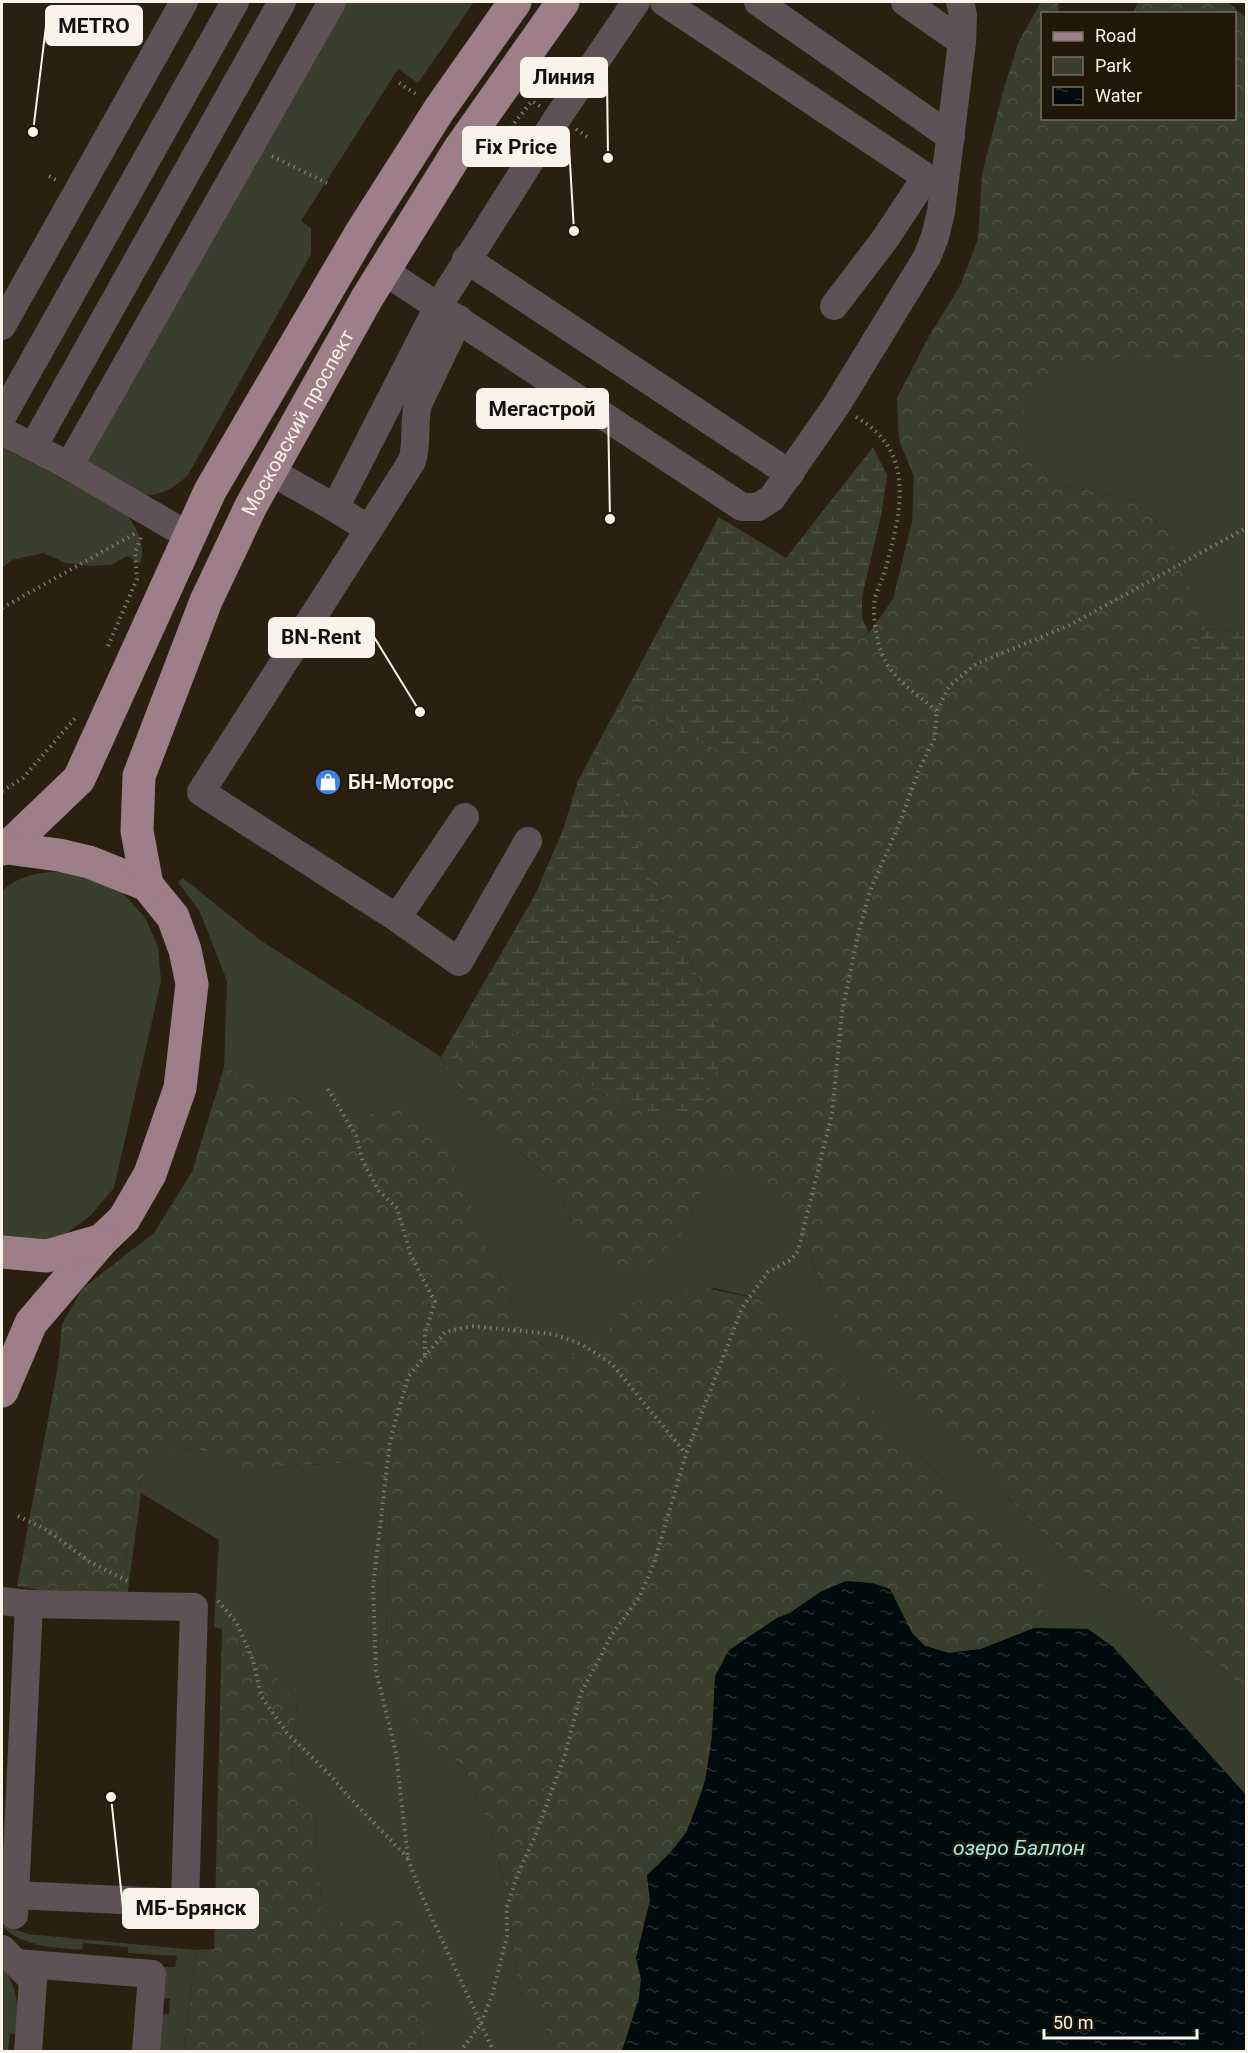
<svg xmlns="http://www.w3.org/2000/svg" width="1248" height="2053" font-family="Roboto,sans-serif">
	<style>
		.green { fill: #3a3e2d }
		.forest { fill: url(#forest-crowns) }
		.wetland { fill: url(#wetland-marsh) }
		.water { fill: url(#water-ripples) }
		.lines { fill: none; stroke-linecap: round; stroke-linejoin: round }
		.path { stroke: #81776a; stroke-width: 4; stroke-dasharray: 1.5 4.5; stroke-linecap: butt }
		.minor { stroke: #605156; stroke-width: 28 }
		.major { stroke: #9d7f8a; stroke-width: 33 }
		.labels { text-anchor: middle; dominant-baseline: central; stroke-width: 4.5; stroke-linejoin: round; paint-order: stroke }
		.street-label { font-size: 20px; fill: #faf3e9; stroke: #211707 }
		.poi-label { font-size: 20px; font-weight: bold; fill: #faf3e9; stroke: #211707; text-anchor: start }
		.water-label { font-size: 21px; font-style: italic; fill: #9decf1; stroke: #211707 }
		.leader { fill: none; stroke: #faf3e9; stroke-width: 2 }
		.callout-dot { fill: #faf3e9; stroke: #211707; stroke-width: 2 }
		.callout { fill: #faf3e9; stroke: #faf3e9; stroke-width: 2 }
		.callout-label { font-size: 21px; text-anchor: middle; font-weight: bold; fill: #111 }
	</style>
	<defs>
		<pattern id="forest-crowns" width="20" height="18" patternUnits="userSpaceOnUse" patternTransform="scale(1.5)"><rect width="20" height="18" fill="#3a3e2d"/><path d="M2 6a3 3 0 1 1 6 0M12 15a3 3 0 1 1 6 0" fill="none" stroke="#4e5141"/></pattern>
		<pattern id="wetland-marsh" width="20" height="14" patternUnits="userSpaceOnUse" patternTransform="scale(1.5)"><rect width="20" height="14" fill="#3a3e2d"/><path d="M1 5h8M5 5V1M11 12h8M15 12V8" fill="none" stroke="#4e5141"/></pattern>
		<pattern id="water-ripples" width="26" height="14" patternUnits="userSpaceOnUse" patternTransform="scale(1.5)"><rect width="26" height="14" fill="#000b0d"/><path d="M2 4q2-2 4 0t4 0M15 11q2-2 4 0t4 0" fill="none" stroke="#262f30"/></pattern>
	</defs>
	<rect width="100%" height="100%" fill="#2b2010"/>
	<g class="green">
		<path d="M340,2h134l-56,81 -20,-14 -97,152 10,7v26l-123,221c-11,10 -23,19 -38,20 -15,1 -54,-23 -69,-31z"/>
		<polygon points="1123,357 1231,357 1246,364 1246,632 1207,629 1167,531 1130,500 1092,491 1053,485 1021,437 1025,388 1067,370"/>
		<path d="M2,447l123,65c11,15 22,33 15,51l-13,-7 -16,9 -20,1 -25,-3 -23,-10 -31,7 -10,8z"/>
		<path d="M67,871l31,7 27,17 21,24 12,28 3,34 -47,207 -24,28 -27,20 -32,11 -29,-1v-355c18,-17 41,-19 65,-20z"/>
		<polygon points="183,878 260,940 441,1057 448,1071 481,1119 556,1183 584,1251 681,1235 706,1182 726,1167 747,1176 769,1202 792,1218 807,1247 822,1288 887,1385 931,1423 995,1484 1077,1568 1114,1594 1188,1637 1246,1691 1246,1795 1113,1647 1088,1629 1034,1628 1044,1608 1019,1548 973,1508 843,1381 798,1320 764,1300 714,1288 603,1337 584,1358 563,1356 534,1339 516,1317 507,1290 486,1246 394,1103 365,1116 338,1121 306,1102 224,1068 227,981 200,912 178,882"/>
		<polygon points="173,1447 213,1452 228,1468 249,1476 271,1467 359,1462 378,1471 390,1500 386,1643 433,1746 464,1767 490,1828 507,1892 513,1953 521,1996 545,2025 556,2051 413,2051 423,2036 376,1914 323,1928 315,1819 291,1763 297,1706 222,1629 214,1627 219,1540 141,1493 126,1605 17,1586 122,1590 136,1492 146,1471"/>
		<path d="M2,1925l26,9 168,16 -12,101h-28l2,-38 11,1 1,-15 -10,-1 2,-31h13l2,-11 -49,-3v-6l-45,-4 -1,7c-24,-2 -65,-4 -80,-25z"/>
		<path d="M2,1966c17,23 16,41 15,68h-7l-2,17h-6z"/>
	</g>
	<g class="forest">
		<polygon points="1041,2 1058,2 1059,13 1042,14 1042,118 1234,118 1234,14 1133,13 1138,2 1228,2 1246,18 1246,364 1231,357 1123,357 1067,370 1026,388 1021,437 1053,485 1092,491 1130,500 1167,531 1207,629 1179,666 1131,672 1203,797 1246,813 1246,1691 1188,1637 1114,1594 1077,1568 995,1484 931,1423 887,1385 845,1336 822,1288 807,1247 792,1218 769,1202 747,1176 726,1167 706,1182 681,1235 650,1263 625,1274 584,1251 556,1183 481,1119 448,1071 461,1052 489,1038 509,1031 532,1040 607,1097 711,1002 655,892 602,743 627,702 653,707 683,736 724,751 781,730 839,654 869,633 893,599 912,522 914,477 899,440 897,398 928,338 960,286 978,239 982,174 1002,95 1019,41"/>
		<path d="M224,1068l82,34 32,19 27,-5 29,-13 35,20 28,48 29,75 21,44 9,27 18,22 29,17 21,2 47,-55 70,-16 63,13 35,20 44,61 130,127 46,40 23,37 2,23 -10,20 -53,21 -32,4 -24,-7 -13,-13 -22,-44 -68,2 -32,22 -13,5 -62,58c-2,48 -4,117 -30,158 -10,16 -24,28 -38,41l3,25 -14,58 5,21 -2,19 -17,53 -66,1 -11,-27 -24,-29 -8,-43 -6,-61 -17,-64 -26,-61 -31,-21 -34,-45 -13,-58 4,-143 -12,-29 -19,-9 -88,5 -22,9 -21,-8 -15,-16 -40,-5 -27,24 -10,21 -14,98 -105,-4 41,-220 4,-42 20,-35 72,-56 38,-61z"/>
		<polygon points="222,1629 255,1648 297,1706 291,1763 315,1819 323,1927 376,1914 413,1925 438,1982 423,2036 413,2051 184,2051 196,1950 214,1949"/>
	</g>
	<g class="wetland">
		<polygon points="873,447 887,475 882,511 862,597 862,618 869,633 839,654 781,730 753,754 724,751 683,736 653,707 628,702 602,743 655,892 711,1002 722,1061 698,1111 664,1116 607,1097 532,1040 509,1031 489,1038 461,1052 448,1071 441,1057 535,895 563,830 578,781 719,517 786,558"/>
		<polygon points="1207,629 1246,632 1246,813 1203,797 1133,777 1096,734 1101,693 1131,672 1178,666"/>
	</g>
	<polygon class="water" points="846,1581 872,1583 890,1589 912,1633 925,1646 949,1653 981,1649 1034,1628 1088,1629 1113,1647 1246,1795 1246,2051 622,2051 639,1998 641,1979 636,1958 650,1901 647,1875 669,1854 686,1833 696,1807 705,1781 712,1738 715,1676 729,1650 777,1618 790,1613 822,1591"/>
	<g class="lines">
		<g class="path">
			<polyline points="399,83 419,96"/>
			<polyline points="576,129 587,137"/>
			<polyline points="503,137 532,101 540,106"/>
			<polyline points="272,156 327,183"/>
			<polyline points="49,176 58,181"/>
			<path d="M856,417c61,35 45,94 30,150 -3,11 -8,20 -11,31 -3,16 1,43 8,58 9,23 35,39 54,55"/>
			<polyline points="2,608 136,533"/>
			<polyline points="108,646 137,579 135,553 142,535"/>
			<polyline points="2,791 23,778 77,716"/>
			<polyline points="328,1089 356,1136 363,1162 379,1191 397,1208 411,1256 435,1302 425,1334 425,1356"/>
			<polyline points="18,1516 45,1529 90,1562 128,1581"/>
			<polyline points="218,1601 236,1622 253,1660 261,1696 287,1733 330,1775 349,1797 408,1858"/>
			<polyline points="460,2052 480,2025 492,1996 507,1936 507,1907 517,1876 535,1836 565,1755 581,1693 612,1634 639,1598 654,1563 686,1454 742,1308 768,1272 792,1259 798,1251 832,1114 842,1012 858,935 870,891 900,822 919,770 934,740 937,711 949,686 976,664 1070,625 1246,528"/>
			<polyline points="494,2052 424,1901 408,1859 396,1753 376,1671 373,1587 390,1441 408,1377 445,1332 472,1326 553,1334 581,1344 612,1364 686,1454"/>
		</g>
		<g class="minor">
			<polyline points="664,2 944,189"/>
			<polyline points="758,2 951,137"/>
			<polyline points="905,2 962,42"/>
			<polyline points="466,259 790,474"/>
			<polyline points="384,271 742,507 758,507 772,498 836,406 927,257 935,237 941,212 962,42 963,15 960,2"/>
			<polyline points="834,306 885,239 926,177"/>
			<path d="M459,319l-41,85c-5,19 0,39 -6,57l-43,68 -34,-21 104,-203 119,-188 78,-115"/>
			<polyline points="2,326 184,2"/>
			<polyline points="2,417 235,2"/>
			<polyline points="2,431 69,466 189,536"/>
			<polyline points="33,447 282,2"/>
			<polyline points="69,466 332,2"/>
			<polyline points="270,471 335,508"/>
			<polyline points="369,529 201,792 397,918 459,962 528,841"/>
			<polyline points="397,918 465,817"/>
			<polyline points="2,1601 29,1604"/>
			<polyline points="14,1915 17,1854 29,1604 194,1607 185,1903 15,1895"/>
			<polyline points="2,1949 33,1980 28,2052"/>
			<polyline points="16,1963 152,1974 146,2052"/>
		</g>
		<g class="major">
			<polyline points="7,848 79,779 210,491 362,231 439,110 515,2"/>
			<polyline points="2,849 7,848 59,855 89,862 147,885 173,917 185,950 192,984 180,1088 150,1174 124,1219 102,1240 31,1323 2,1391"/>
			<path id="s1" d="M147,885l-10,-54 2,-55 67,-175 45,-95 116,-208 93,-150 103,-146"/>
			<polyline points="2,1252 47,1256 102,1240"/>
		</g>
	</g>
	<defs>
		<symbol id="shop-disc" viewBox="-11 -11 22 22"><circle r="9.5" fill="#3f7fe0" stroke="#211707"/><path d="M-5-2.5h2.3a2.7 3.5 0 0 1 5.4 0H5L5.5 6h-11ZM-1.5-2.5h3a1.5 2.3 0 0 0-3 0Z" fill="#fff"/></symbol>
	</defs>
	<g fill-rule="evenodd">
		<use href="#shop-disc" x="313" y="767" width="30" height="30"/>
	</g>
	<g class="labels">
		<g class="street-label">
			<text stroke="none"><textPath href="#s1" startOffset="498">Московский проспект</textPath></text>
		</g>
		<g class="poi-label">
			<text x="348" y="782">БН-Моторс</text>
		</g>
		<g class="water-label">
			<text x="1019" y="1848">озеро Баллон</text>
		</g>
	</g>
	<path class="leader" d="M33 132L46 26M608 158L607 77M574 231L569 146M610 519L608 409M420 712L374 637M111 1797L123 1908"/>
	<g class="callout-dot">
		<circle cx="33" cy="132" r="6"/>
		<circle cx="608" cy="158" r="6"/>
		<circle cx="574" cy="231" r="6"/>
		<circle cx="610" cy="519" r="6"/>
		<circle cx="420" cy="712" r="6"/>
		<circle cx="111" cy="1797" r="6"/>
	</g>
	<g class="callout">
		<rect x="46" y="6" width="96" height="39" rx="6"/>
		<rect x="521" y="58" width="86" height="39" rx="6"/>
		<rect x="463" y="127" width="106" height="39" rx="6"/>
		<rect x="477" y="389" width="131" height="39" rx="6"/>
		<rect x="269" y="618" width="105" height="39" rx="6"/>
		<rect x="123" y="1889" width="135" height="39" rx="6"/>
	</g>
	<g class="callout-label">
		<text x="94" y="33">METRO</text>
		<text x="564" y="84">Линия</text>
		<text x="516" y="154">Fix Price</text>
		<text x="542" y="416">Мегастрой</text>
		<text x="321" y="644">BN-Rent</text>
		<text x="191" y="1915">МБ-Брянск</text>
	</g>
	<rect width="1248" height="2053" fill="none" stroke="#faf3e9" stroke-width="6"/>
	<rect x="1041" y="12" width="195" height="108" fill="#211707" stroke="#786f61" stroke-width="1.5"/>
	<rect x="1053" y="32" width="30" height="9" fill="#9d7f8a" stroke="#786f61" stroke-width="1.5"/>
	<text x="1095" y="42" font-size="18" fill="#faf3e9">Road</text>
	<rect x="1053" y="57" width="30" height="18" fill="#3a3e2d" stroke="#786f61" stroke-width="1.5"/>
	<text x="1095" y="72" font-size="18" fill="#faf3e9">Park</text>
	<rect x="1053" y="87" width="30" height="18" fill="url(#water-ripples)" stroke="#786f61" stroke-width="1.5"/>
	<text x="1095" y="102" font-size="18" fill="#faf3e9">Water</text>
	<path d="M1044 2029v9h153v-9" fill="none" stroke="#faf3e9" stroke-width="3"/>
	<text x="1053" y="2029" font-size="18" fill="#faf3e9" stroke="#211707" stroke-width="4.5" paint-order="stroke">50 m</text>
</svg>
